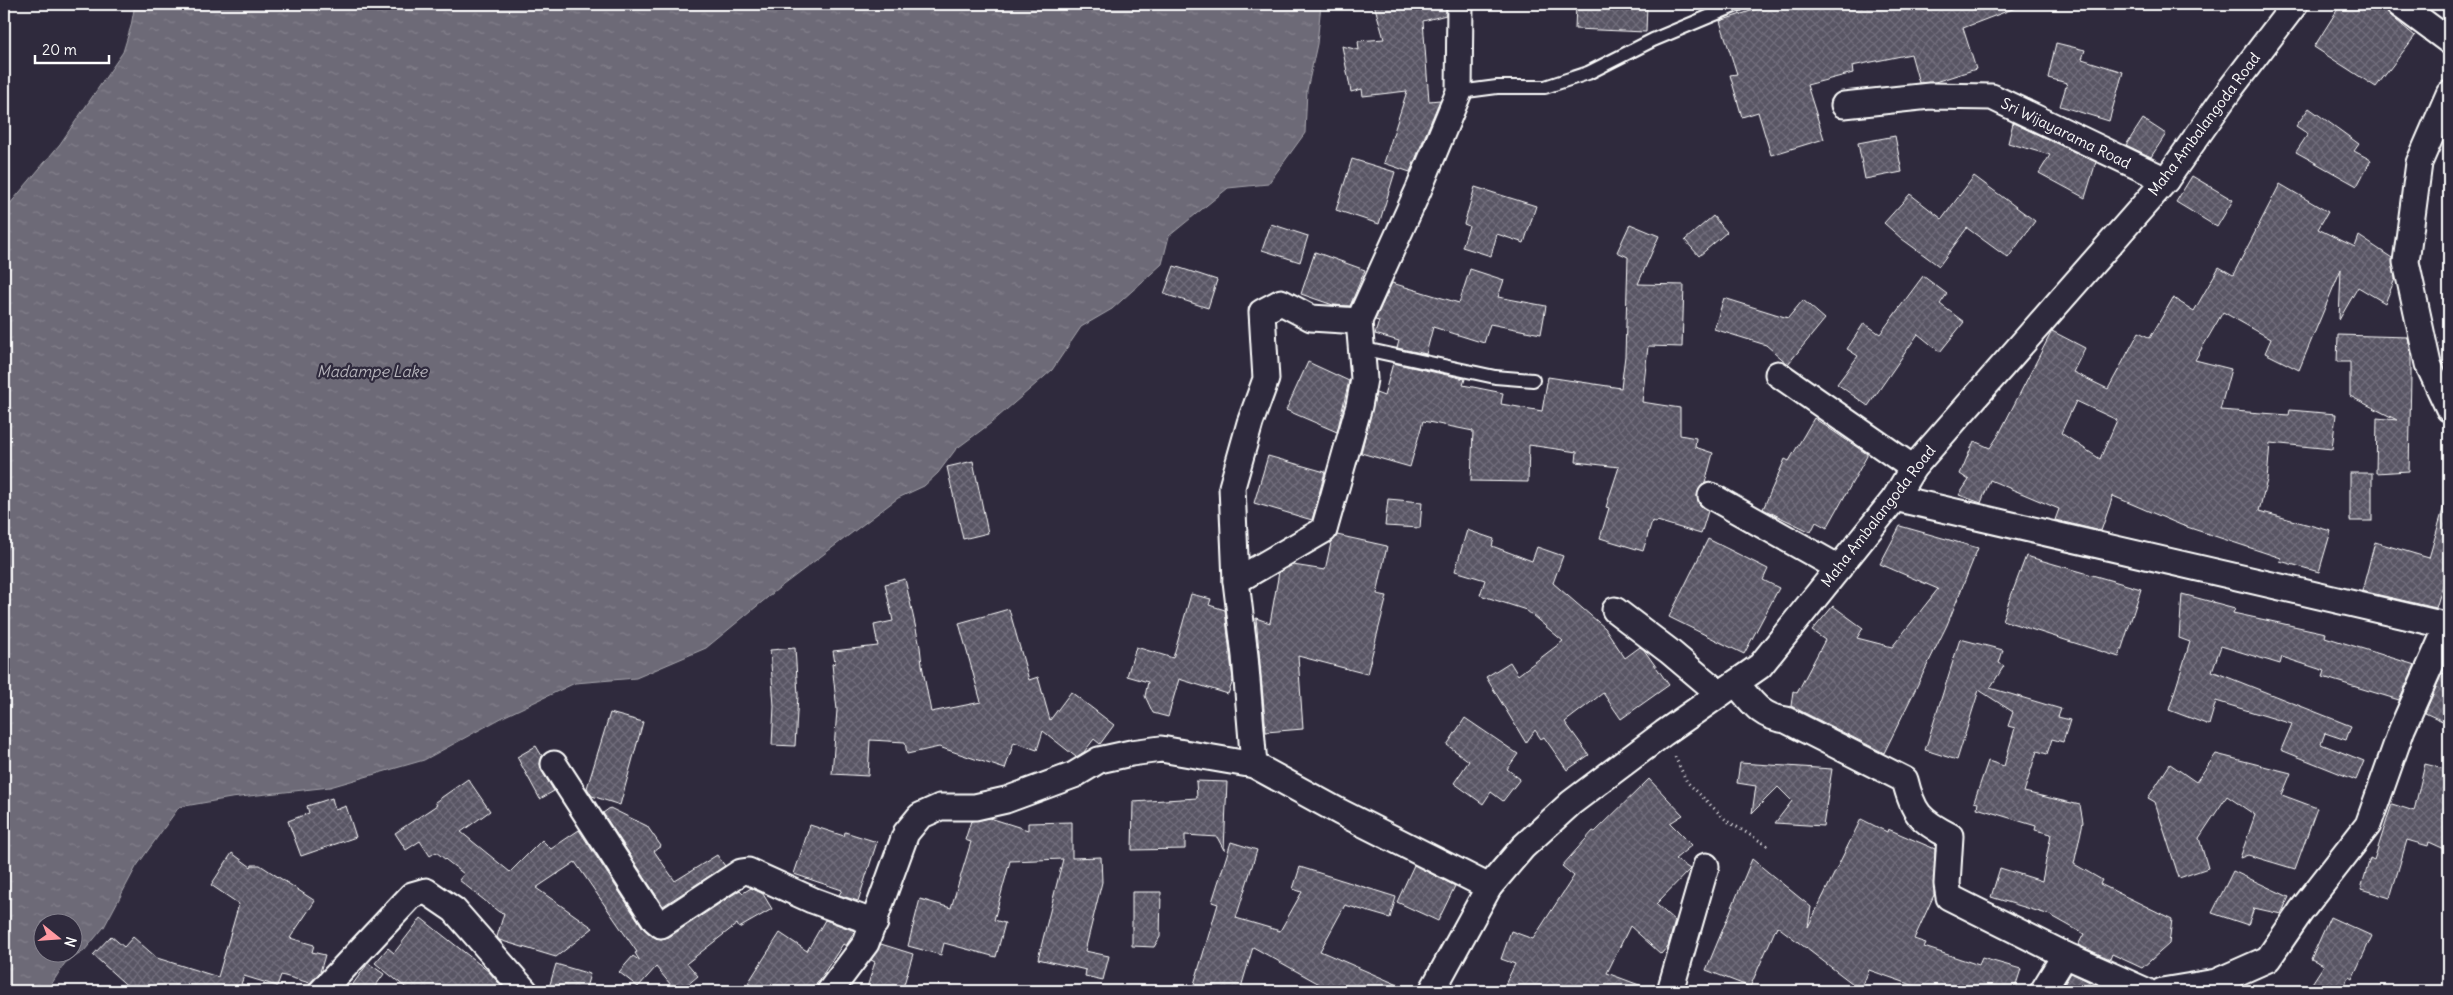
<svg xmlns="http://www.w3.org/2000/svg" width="2453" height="995" font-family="Delius,sans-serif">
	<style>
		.water { fill: url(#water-ripples); stroke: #a7a6ad; fill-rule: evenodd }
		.building { fill: url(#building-cross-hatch); stroke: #fff; fill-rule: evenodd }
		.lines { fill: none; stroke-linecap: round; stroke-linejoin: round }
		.service-casing { stroke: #fff; stroke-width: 16 }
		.minor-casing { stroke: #fff; stroke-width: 29 }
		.path { stroke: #fff; stroke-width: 3; stroke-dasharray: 1 4; stroke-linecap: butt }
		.service { stroke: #2f2a3d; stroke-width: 12 }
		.minor { stroke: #2f2a3d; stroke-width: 25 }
		.rail { stroke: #fff; stroke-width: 4 }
		.labels { text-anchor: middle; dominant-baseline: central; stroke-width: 4.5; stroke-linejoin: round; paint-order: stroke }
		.street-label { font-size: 15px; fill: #fff; stroke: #2f2a3d }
		.water-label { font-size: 16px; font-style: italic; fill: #b6b4bb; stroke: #2f2a3d }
	</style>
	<defs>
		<pattern id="water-ripples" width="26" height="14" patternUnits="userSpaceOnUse" patternTransform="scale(1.25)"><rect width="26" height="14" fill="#6d6a77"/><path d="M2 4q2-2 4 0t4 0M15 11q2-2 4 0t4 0" fill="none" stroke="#83808b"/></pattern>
		<pattern id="building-cross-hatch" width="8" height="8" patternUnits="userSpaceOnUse" patternTransform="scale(1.25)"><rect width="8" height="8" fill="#595564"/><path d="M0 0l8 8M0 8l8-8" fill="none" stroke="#726e7b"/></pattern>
	</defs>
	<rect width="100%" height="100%" fill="#2f2a3d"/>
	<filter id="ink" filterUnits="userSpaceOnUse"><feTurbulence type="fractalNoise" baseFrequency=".02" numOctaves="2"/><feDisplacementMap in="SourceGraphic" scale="10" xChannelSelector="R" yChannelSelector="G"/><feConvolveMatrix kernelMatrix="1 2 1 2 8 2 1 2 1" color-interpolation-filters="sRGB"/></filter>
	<g filter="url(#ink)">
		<path class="water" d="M135,4h1186l-4,40 -10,46 -2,43 -37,51 -40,4 -59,48 -7,28 -50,45 -31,18 -29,43 -61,53 -35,26 -18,24 -14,13 -26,12 -119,90 -73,60 -70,30 -61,5 -70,33 -81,44 -94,27 -99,11 -52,9 -43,60 -32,60 -20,24 -19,12 -18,28h-43v-780l56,-67 63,-92 8,-26zM42,922h30v30h-30z"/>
		<g class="building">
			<polygon points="1374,4 1446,4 1446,15 1423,21 1429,101 1440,100 1410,172 1384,163 1407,91 1363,96 1362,89 1351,92 1342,46 1359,50 1358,41 1384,39"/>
			<polygon points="1576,4 1647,4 1646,32 1575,29"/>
			<polygon points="1772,4 2022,4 2023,5 1963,28 1976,69 1935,82 1919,83 1911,54 1852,66 1853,73 1807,85 1824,139 1771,155 1758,112 1742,117 1730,75 1737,74 1720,21"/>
			<polygon points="2341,4 2385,4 2390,15 2415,36 2376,87 2314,47"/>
			<polygon points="2056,43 2085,50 2082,59 2123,72 2109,121 2060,106 2067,83 2048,78"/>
			<polygon points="2309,108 2359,144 2354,151 2371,160 2357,186 2296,152 2308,134 2296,126"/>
			<polygon points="2143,119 2166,134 2151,157 2126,145"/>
			<polygon points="2013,123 2096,162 2085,198 2039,173 2050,155 2008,143"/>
			<polygon points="1895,136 1902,172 1865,179 1858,143"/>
			<polygon points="1352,159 1395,172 1379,224 1336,210"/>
			<polygon points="1974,176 2035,221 2008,258 1967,228 1939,266 1902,239 1884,223 1910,194 1942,219"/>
			<polygon points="2192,176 2233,200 2217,227 2176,202"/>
			<path d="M2280,184l48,28 -10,17 37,18 4,-11 33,22 3,21 -10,24 -27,-16 -19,33 2,-51 -42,101 -34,-17 6,-14 -48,-27 -28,48 36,9 -11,41 69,5 1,-5 46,4 -4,35 -62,-6 -3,37 -8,31 72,20 -12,41 -39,-11 1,-3 -100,-33 -68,-29 -12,35 -46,-11 4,-11 -69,-29 -9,23 -22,-8 10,-15 -9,-6 14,-33 16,7 8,-12 54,-105 33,17 -12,24 35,17 31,-57 11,6 23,-40 21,13 25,-44 14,8zM2076,401l41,19 -17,39 -39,-26z"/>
			<polygon points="1475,187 1536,206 1524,243 1497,234 1491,256 1462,247 1469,226 1464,224"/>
			<polygon points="1713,216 1727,232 1699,256 1685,240"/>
			<polygon points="1271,224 1308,236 1300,262 1262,250"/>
			<polygon points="1630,224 1659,236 1638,284 1684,285 1682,347 1648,346 1642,402 1680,408 1680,435 1696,438 1695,447 1713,453 1705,483 1699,489 1697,496 1699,504 1708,511 1701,534 1657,521 1656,523 1652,521 1643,551 1600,538 1609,508 1606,507 1619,467 1576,462 1577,452 1529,445 1528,482 1471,481 1473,431 1423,421 1410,467 1361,453 1376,393 1384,396 1393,363 1465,379 1463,385 1503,393 1501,404 1542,411 1548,377 1621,388 1625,356 1628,257 1617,252"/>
			<polygon points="1315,252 1365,270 1350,306 1333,305 1301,294"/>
			<polygon points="1174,266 1217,280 1208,308 1164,294"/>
			<polygon points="1470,269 1504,280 1498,297 1546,306 1541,334 1490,324 1484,343 1433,327 1426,354 1397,348 1399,341 1375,334 1379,321 1375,320 1392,283 1459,303"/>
			<polygon points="1923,276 1947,294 1940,304 1964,322 1940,352 1918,334 1868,406 1837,384 1858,356 1847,349 1864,323 1880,334"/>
			<polygon points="1724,298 1788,318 1803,300 1825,319 1788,364 1766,345 1714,329"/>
			<polygon points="2338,335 2408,337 2411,351 2411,376 2409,471 2376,473 2377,418 2397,420 2350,396 2350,362 2337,362"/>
			<polygon points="1308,362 1349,381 1337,432 1286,410"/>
			<polygon points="1814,418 1867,454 1867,456 1827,528 1816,522 1811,532 1763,509 1785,459 1789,461"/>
			<polygon points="1268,456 1325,472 1312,520 1254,503"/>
			<polygon points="973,461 988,533 963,539 947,467"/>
			<rect x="2350" y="473" width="22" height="48"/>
			<polygon points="1388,499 1422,502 1420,528 1385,526"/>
			<polygon points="2444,506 2449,507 2449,565 2436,608 2362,591 2375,542 2429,558"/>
			<polygon points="1900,526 1978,548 1947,625 1884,753 1791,706 1793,691 1797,693 1825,640 1812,631 1833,606 1863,628 1857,638 1892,647 1938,589 1880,564"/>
			<polygon points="1467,530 1494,539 1492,546 1532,561 1537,547 1563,556 1553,583 1605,628 1625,658 1640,647 1644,650 1669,685 1621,719 1603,693 1565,722 1589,755 1567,770 1544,737 1541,739 1535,730 1526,743 1486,677 1510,662 1518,675 1563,641 1526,610 1480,595 1485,580 1455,571"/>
			<polygon points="1337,535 1387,546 1377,594 1387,596 1367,674 1298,656 1303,729 1266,732 1256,618 1270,623 1279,572 1293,565 1325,570 1331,543"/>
			<polygon points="1708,539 1768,569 1763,580 1779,588 1744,654 1669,617"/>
			<polygon points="2026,556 2141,589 2119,657 2002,620"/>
			<polygon points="905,579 920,647 922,665 931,712 981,702 959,623 1009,609 1029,680 1038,677 1050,720 1071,692 1114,725 1100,744 1094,739 1084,752 1076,757 1043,731 1037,750 1014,742 1005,769 939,747 907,754 905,742 870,740 868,776 832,774 837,710 832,664 835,663 833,651 878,646 874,625 893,621 885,584"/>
			<polygon points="1191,594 1211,599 1209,605 1225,610 1233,681 1228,694 1179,679 1168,717 1153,713 1145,696 1148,682 1127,676 1136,647 1173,658"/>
			<polygon points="2182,594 2235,608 2233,613 2326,633 2325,637 2415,665 2399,700 2323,677 2325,671 2282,657 2280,664 2221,646 2212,671 2351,726 2346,740 2325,733 2321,744 2364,761 2356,780 2281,750 2292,724 2216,701 2209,725 2169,710 2190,642 2179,638"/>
			<polygon points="1960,639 2003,650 1999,663 2004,666 1990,688 2061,709 2058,717 2070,720 2063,742 2052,739 2047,754 2037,751 2024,792 2080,805 2083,822 2074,864 2102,880 2100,884 2172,919 2169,944 2142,968 2112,954 2110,959 2078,945 2084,934 2050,915 1991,897 2000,868 2042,881 2051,834 2035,830 2036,826 1977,808 1978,803 1974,802 1988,761 2004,766 2015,728 2008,726 2013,712 1979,690 1957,760 1925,750"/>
			<polygon points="795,648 798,695 795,746 772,745 774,706 770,650"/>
			<polygon points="2442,673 2449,675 2449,724 2425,713"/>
			<polygon points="610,713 643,722 620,805 592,796 587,788"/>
			<polygon points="1465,718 1518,754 1507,769 1520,779 1503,801 1491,792 1483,804 1454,783 1469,761 1447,745"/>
			<polygon points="536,746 542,756 540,764 542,771 554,791 540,799 517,757"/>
			<polygon points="2216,754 2291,773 2282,795 2317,808 2295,869 2248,855 2240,858 2255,815 2227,796 2199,838 2208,868 2179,878 2155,802 2148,798 2170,764 2196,782"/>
			<polygon points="1740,763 1832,769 1823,826 1775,823 1792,801 1778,787 1752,813 1756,786 1737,783"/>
			<polygon points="2425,764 2449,770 2449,851 2429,842 2428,846 2407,840 2390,898 2361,889 2370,858 2374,860 2392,804 2414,811"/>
			<polygon points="468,779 490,811 461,832 510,872 542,840 551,849 579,830 643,928 652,936 661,939 669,937 740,890 743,893 751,888 763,894 772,909 739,928 737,924 687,963 698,976 680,991 676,991 656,967 638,987 619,972 633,956 640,961 635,953 637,952 575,862 536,888 593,928 556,957 499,940 497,937 504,913 499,912 459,880 464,874 436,852 430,856 420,841 406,850 395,833 437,805 435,802"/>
			<polygon points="1649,779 1683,815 1670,823 1692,845 1675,859 1690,869 1656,904 1675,921 1668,946 1661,954 1630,926 1607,973 1650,989 1650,991 1502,991 1515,964 1501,959 1511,931 1533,939 1574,876 1562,866 1593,831 1595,832"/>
			<polygon points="1196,781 1227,782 1224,850 1217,837 1185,835 1185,849 1132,850 1133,802 1197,798"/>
			<polygon points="332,798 335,810 346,806 356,837 301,856 288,821 309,813 307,806"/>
			<polygon points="610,808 647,826 661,846 654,851 675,881 717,855 725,866 663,906 603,813"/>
			<polygon points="990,818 1028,830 1028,823 1072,822 1072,858 1101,857 1102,882 1085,951 1109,956 1103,980 1085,976 1086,970 1038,959 1063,859 1010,861 994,920 1005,923 996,957 944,943 941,955 908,946 920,899 951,908 971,842 965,840 971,821"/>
			<polygon points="1861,819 1887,832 1888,829 1935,849 1934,895 1914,939 1926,943 1924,947 1979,965 1982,958 2021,969 2014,991 1916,991 1918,987 1869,970 1861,990 1777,926 1750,987 1706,970 1752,859 1811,907 1808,927"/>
			<polygon points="810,825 844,836 845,832 877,842 858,901 839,895 842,890 794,874"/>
			<polygon points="1231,842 1257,850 1236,918 1280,931 1302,892 1293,889 1300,867 1396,897 1390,918 1345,905 1320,951 1412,991 1332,991 1253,947 1240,991 1192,991 1218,904 1212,902"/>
			<polygon points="232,853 251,867 252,865 260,865 315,901 290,938 314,945 312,952 325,955 320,972 310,983 281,975 277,986 244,976 241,984 249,986 248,991 133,991 93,955 111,936 124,947 133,937 157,958 218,977 239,904 211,885"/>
			<polygon points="1414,865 1455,886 1438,921 1397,902"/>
			<polygon points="2233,871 2289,897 2281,914 2254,908 2248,925 2212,913"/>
			<polygon points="1132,892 1161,892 1160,937 1154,947 1132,946"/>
			<polygon points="2330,917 2372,936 2352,979 2349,977 2340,991 2307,991 2324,965 2311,959"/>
			<polygon points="421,918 488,971 506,991 410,991 375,963 388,948 394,953"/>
			<polygon points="825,920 855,931 846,946 843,944 812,991 760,991 748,983 780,933 807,951"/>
			<polygon points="881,944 913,954 902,991 866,991 875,962 871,960"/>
			<polygon points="368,963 384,974 372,991 348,991"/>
			<polygon points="556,964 590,974 585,991 548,991"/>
			<polygon points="2071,973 2096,985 2093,991 2060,991"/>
		</g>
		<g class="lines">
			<defs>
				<g id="service">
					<polyline points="1459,92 1497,87 1545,87 1588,73 1653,40 1739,4"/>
					<polyline points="1360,348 1495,377 1533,380"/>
				</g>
				<g id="minor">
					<polyline points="2399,4 2449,41"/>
					<polyline points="2449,94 2419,163 2406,262 2428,364 2449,409"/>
					<polyline points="1844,105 1930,96 1992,97 2166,180"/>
					<polyline points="1778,374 1913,468"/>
					<polyline points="1711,496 1839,568"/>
					<polyline points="1895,498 2449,626"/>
					<polyline points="1236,581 1324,530 1359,406 1364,379 1359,321 1418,191 1459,92 1460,4"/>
					<polyline points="1615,610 1669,651 1720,694"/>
					<path d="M1736,683c16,19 24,34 50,37l119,60c8,33 15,41 45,56l-3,48 2,13 116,58 81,36"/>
					<polyline points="554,764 655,920 661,925 741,872 748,871 812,900 875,923"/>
					<polyline points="1254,765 1245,656 1236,581 1232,487 1250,423 1266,379 1262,312 1281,302 1311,318 1359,321"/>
					<polyline points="322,991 412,895 426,891 454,910 525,991"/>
					<polyline points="830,991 866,943 906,833 920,816 940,807 975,807 1006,800 1074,775 1099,760 1131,753 1161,749 1254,765 1340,812 1489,887"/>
					<polyline points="1432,991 1489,887 1523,847 1571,803 1664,733 1760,666 1895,498 1913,468 2166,180 2231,88 2295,4"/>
					<polyline points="1670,991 1706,866"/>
					<polyline points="2043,991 2065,955"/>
					<polyline points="2162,991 2216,982 2268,959 2301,911 2368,825 2402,729 2449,623"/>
				</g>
			</defs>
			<use href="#service" class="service-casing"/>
			<use href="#minor" class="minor-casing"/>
			<polyline class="path" points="1675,757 1687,782 1727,821 1770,847"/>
			<use href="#service" class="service"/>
			<use href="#minor" class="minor"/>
			<polyline class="rail" points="2443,4 2449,8"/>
		</g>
	</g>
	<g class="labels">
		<g class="street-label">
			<text transform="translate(2204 124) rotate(-53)">Maha Ambalangoda Road</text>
			<text transform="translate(2066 133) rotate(26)">Sri Wijayarama Road</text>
			<text transform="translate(1878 516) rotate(-52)">Maha Ambalangoda Road</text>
		</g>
		<g class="water-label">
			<text x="372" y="371">Madampe Lake</text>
		</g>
	</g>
	<rect width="2453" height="995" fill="none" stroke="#2f2a3d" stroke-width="20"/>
	<rect x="10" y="10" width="2433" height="975" fill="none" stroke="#fff" stroke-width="2" filter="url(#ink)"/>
	<g transform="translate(58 938) rotate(107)"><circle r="24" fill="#2f2a3d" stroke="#827f8b"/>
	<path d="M0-4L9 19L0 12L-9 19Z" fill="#ff9aa2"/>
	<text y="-8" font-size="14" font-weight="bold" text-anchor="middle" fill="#ffffff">N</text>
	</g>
	<path d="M35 55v8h74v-8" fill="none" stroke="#ffffff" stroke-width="2.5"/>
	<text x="42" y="55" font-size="15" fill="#ffffff" stroke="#2f2a3d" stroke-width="4" paint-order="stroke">20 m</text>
</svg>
